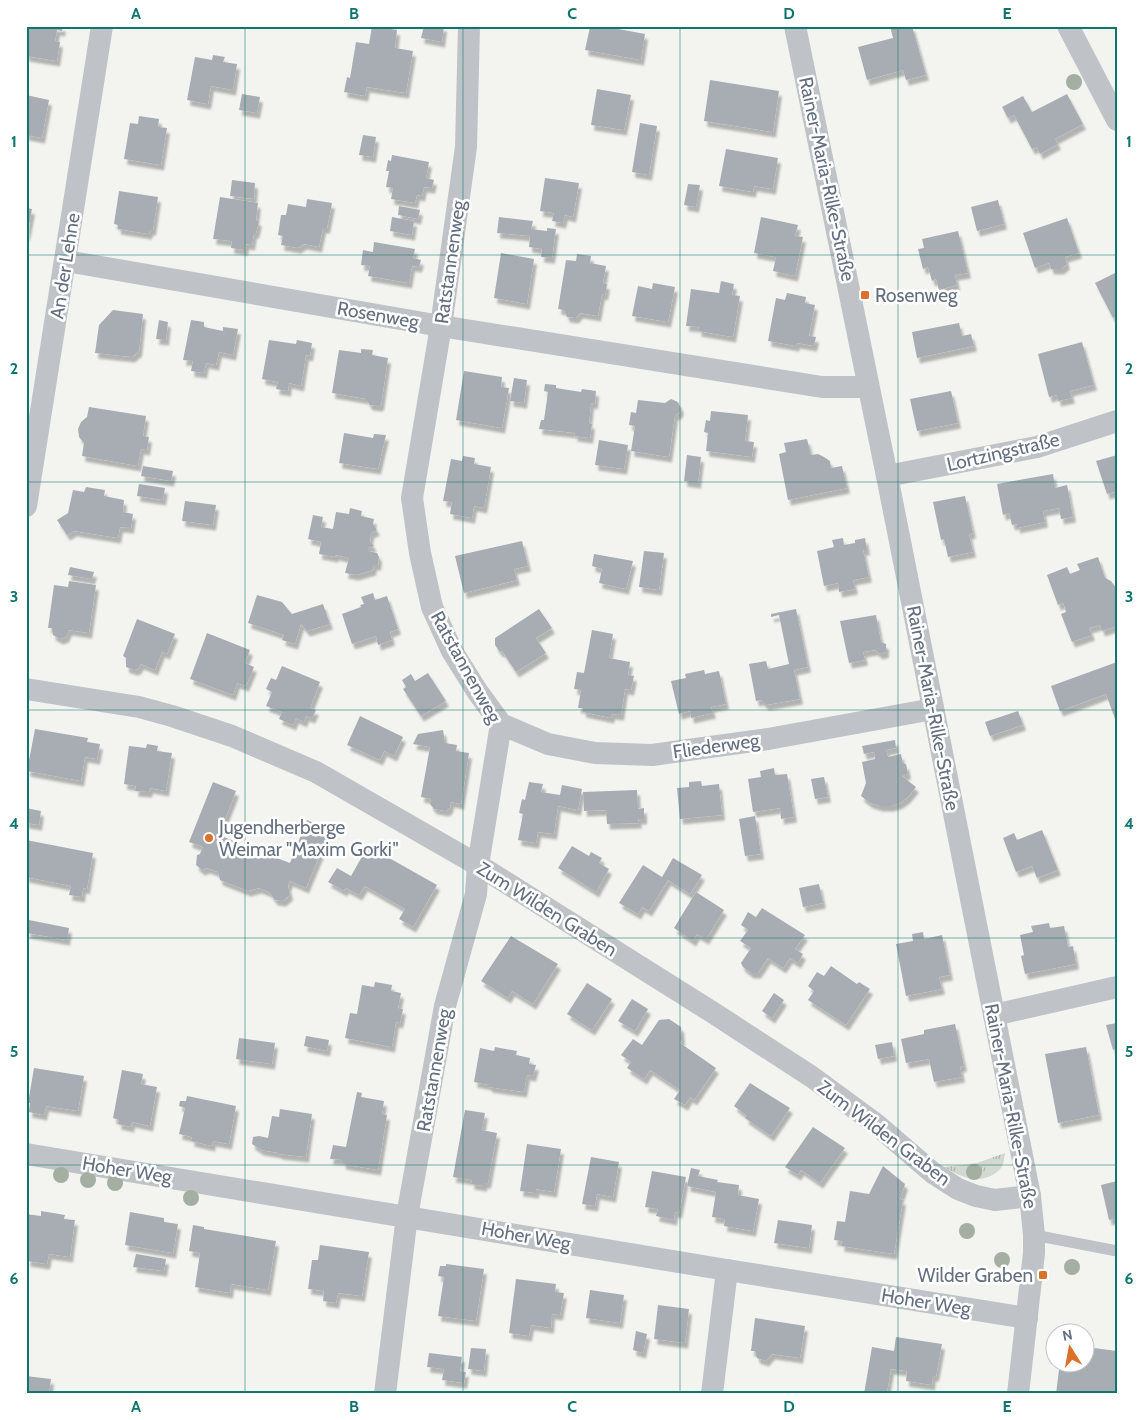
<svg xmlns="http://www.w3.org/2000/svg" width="1143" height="1420" font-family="Cabin,sans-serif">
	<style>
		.grass { fill: url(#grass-tufts) }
		.building { fill: #a8adb4; filter: url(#shadow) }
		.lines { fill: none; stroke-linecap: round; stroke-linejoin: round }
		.lane { stroke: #bfc2c6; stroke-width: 11 }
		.street { stroke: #bfc2c6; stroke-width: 22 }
		.tree { fill: #a4afa2 }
		.grid { fill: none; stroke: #0f766e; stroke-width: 1; stroke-opacity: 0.55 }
		.poi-dot { fill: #db722a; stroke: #fff; stroke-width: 2 }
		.labels { text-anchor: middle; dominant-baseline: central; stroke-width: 5; stroke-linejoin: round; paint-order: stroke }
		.street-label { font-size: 19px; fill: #646f80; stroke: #fff }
		.poi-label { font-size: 19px; fill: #646f80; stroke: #fff; text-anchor: start }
		.neatline { fill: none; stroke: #0f766e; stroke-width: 2 }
		.grid-label { font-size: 16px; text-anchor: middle; font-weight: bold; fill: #0f766e }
	</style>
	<defs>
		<pattern id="grass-tufts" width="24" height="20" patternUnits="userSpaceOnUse" patternTransform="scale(1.25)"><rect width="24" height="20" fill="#d2d9d0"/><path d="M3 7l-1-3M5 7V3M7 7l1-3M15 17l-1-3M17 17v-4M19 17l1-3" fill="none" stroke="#aeb4ae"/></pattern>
		<filter id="shadow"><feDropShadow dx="3" dy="5.5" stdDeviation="1" flood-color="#0004"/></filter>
	</defs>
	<rect width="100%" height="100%" fill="#f3f4f0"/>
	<path class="grass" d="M1005,1153c-1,5 -1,11 -4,15 -8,10 -25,14 -36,9 -8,-2 -15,-7 -22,-10l34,-4z"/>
	<g class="building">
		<polygon points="26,26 63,26 62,31 57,30 55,41 60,42 57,61 26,56"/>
		<polygon points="372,26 397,30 395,48 413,51 406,93 367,87 365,96 344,92 347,77 350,78 356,42 369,44"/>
		<polygon points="424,26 444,26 442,42 421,38"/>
		<polygon points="602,26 645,34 641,60 585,50 590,27 601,29"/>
		<polygon points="890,26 912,26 926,75 906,80 903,70 867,80 858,47 893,38"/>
		<polygon points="213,55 225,57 223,62 237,64 233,90 211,86 208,104 187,100 195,57 212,60"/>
		<polygon points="710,80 779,91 773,132 704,121"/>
		<polygon points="597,89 631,95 624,130 591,125"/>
		<polygon points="242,94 260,97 257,113 239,110"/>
		<polygon points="1067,94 1083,124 1055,139 1058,144 1040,154 1037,147 1032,149 1014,115 1008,118 1002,107 1023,96 1032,112"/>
		<polygon points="26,95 49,100 42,138 26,135"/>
		<polygon points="139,116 159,119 158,127 167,128 161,165 124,159 130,123 138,124"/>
		<polygon points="640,123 657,126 649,175 632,172"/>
		<polygon points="363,135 376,137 373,157 359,155"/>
		<polygon points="726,149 778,158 773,189 754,186 753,192 719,186"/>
		<polygon points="392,155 429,162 426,178 434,180 432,188 424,187 422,196 417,195 415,203 391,199 393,188 386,187 389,171 386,171 388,160 391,161"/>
		<polygon points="545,178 579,183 573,217 565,215 563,223 552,221 554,213 540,211"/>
		<polygon points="232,180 255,183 254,199 230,196"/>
		<polygon points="688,184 700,185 696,207 684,205"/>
		<polygon points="119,191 158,197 153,230 150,230 149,234 118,229 118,225 114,224"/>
		<polygon points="220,197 258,203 256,220 259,221 256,233 254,233 252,245 246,244 245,250 231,248 232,241 213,239"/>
		<polygon points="307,199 332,203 327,228 323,228 319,247 304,244 298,248 281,245 283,236 278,235 281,215 286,215 288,204 306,207"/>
		<polygon points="998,200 1004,224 977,231 971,207"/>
		<polygon points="399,206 420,210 418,219 398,215"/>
		<polygon points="26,208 32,209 27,235 26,235"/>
		<polygon points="392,217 414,221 412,235 390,231"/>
		<polygon points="499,217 533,221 531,229 547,231 547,228 556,229 552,258 541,257 542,249 529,247 530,236 497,233"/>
		<polygon points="761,217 798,225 795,236 803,237 795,276 773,271 776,257 754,253"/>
		<polygon points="1067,218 1079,253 1065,257 1067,264 1061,269 1051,269 1049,263 1035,268 1023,233"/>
		<polygon points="958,231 968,273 955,275 957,285 939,290 936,279 932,281 928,267 923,269 918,249 924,248 922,239"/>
		<polygon points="374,242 415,249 413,258 421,260 419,267 412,266 409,283 368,276 370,266 361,265 363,250 373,252"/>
		<polygon points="501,253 534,259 527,304 494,298"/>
		<polygon points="577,254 591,256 590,263 606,266 603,283 607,284 605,295 602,294 598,316 580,313 576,318 567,317 564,310 558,309 566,260 576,261"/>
		<polygon points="1117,272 1117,316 1113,318 1095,283"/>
		<polygon points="721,281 734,284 732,295 740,296 733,337 698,331 699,327 686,326 691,289 719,293"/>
		<polygon points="653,283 675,287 668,322 632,316 638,286 652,289"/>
		<polygon points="787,293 806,297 805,303 815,305 809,336 816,337 814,346 797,343 796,346 768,341 776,298 785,300"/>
		<polygon points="113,310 143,314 139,351 132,357 95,353 99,325"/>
		<polygon points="159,320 168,322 166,340 156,339"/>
		<polygon points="191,320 204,322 204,327 223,331 223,327 238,329 233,355 219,352 216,365 206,363 204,373 191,371 193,361 183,360"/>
		<polygon points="959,323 962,336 971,334 974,346 917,358 912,332"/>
		<polygon points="269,340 296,344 297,340 312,343 310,356 306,355 301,386 289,383 288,391 276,389 278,382 262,379"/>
		<polygon points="1082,342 1094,385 1070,391 1072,398 1058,401 1057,395 1049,397 1038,354"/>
		<polygon points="361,349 373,350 372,355 388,358 381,405 379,406 370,405 367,401 367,399 332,393 339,350 361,353"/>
		<polygon points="464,371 502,377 501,387 509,388 502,428 456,420"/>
		<polygon points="514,378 527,380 524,403 510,401"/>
		<polygon points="545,384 556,385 556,388 581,392 582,389 596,391 595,404 591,403 589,423 592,424 590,438 574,436 575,433 539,429 541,420 544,420 548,392 544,391"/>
		<polygon points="951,391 958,423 917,431 910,399"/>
		<polygon points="671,399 678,402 681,409 679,413 675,415 669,457 631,451 635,426 629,425 631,412 636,413 638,400 665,403"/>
		<polygon points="89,407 146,416 143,436 149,437 147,450 141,449 138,466 82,456 84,443 79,437 78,429 81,422 87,417"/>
		<polygon points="711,411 748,415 745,441 754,442 752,457 706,451 708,433 704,432 706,420 710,421"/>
		<polygon points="344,433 373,438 374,434 386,435 378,469 339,463"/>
		<polygon points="807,439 811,455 818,454 824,457 830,461 831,468 842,466 847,488 788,500 779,454 786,452 784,443"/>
		<polygon points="599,440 628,445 624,469 595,465"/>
		<polygon points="687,455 701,457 698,483 684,481"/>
		<polygon points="1117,455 1117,491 1107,494 1096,461"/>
		<polygon points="463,456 475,458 474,464 491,467 484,508 474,506 472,518 450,514 452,502 443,501 451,459 462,461"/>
		<polygon points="143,466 173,471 171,481 141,476"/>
		<polygon points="1053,474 1055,488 1067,485 1073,517 1061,519 1059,508 1043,511 1045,522 1017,528 1017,524 1012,525 1009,513 1003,515 997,484"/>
		<polygon points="139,484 165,488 163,500 137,496"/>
		<polygon points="86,487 105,490 104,496 124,500 123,512 133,514 131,528 120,527 118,538 74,531 67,535 57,520 68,513 73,490 84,492"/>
		<polygon points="965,496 973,533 969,534 973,552 948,557 944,539 941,540 933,502"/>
		<polygon points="185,501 216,505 213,525 182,521"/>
		<polygon points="350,508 362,511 361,516 374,519 373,524 377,530 371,533 370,541 374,546 368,548 368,551 377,553 379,557 378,565 374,565 373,570 356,575 345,573 349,558 336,555 335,557 319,554 321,542 308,539 313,515 323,517 321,527 333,529 336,512 349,514"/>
		<polygon points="843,538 844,545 855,543 855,540 865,538 867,550 863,550 869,577 853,580 855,589 839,592 838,583 824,586 817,551 834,547 832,540"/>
		<polygon points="522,541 528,566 514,569 517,580 464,593 455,556"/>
		<polygon points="644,551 664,553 659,590 639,587"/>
		<polygon points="594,554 633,561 626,589 599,583 602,569 592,566"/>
		<polygon points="1098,557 1105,578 1111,581 1116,588 1117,597 1115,604 1117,609 1117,626 1102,631 1100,625 1089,628 1092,635 1072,642 1061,614 1066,612 1065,608 1063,603 1058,605 1047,575 1067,567 1070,574 1080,570 1077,564"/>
		<polygon points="70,567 94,572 92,579 68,575"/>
		<polygon points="69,581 96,585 89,633 69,630 66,637 60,639 53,635 52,628 48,628 54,585 68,587"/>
		<polygon points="373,593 375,600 387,596 398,629 390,632 392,640 378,645 376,636 352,644 342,614 361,607 360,605 364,604 361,597"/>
		<polygon points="257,595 282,602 292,614 323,604 330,624 307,631 301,624 295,644 282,640 284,635 248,623"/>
		<polygon points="539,609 552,628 536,638 546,653 516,672 502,651 500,652 495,645 495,638"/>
		<polygon points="796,609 808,667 794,670 800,699 766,705 761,700 756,701 749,664 766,661 768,669 789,664 779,615 771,617 771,614"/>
		<polygon points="876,615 881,642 886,644 886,652 880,654 875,650 863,652 865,660 849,663 840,621"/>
		<polygon points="137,619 175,634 167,654 162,652 155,670 141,664 138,669 134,670 126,667 126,658 123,656"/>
		<polygon points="592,630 613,634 609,658 630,662 628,675 634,676 631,690 625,689 621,715 612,714 611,718 583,712 583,708 578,708 581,690 574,689 577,672 584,673"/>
		<polygon points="207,633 250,650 245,663 254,667 246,686 237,683 233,695 190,679"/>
		<polygon points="1117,662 1117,724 1106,694 1060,711 1051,686"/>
		<polygon points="282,666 320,682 310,708 316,710 312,718 306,716 304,722 296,718 293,725 279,719 282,712 266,706 272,692 266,689 271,678 276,680"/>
		<polygon points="704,670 705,674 719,671 726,704 711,707 713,713 691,718 690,711 679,714 671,681 686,678 685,674"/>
		<polygon points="428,673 446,701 421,716 403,689 406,687 402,680 411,674 415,681"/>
		<polygon points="1018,711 1023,725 990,736 985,722"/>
		<polygon points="360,716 403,737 394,756 384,751 380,760 347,745"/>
		<polygon points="35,729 88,738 87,742 100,744 97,759 85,757 81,781 27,771"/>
		<polygon points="443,730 445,743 457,745 456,751 469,753 461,804 451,802 450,808 446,811 434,809 430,804 431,799 421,797 430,747 413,744 418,734"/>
		<polygon points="895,740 896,748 886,750 888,757 901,754 903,764 906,764 908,774 902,776 916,787 908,797 900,803 891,806 880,806 870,803 861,796 866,783 862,762 875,759 874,752 864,754 862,746"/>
		<polygon points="147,744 158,746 157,751 172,753 166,791 150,788 149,792 135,791 136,786 124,784 129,746 146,748"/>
		<polygon points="774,768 775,775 787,774 794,817 781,819 780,808 753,812 748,779 761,777 760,771"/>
		<polygon points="824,777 828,797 815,799 811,779"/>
		<polygon points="701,781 702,786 719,784 722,815 680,819 677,788 689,787 689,782"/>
		<polygon points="213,782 236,791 219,835 248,847 249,843 265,850 264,853 290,863 307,820 330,830 306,888 290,881 288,886 290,895 283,901 275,900 269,892 259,888 248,891 220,880 218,872 207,868 202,870 196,865 197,855 200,854 203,847 189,842"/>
		<polygon points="529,782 543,784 541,792 560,795 562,785 582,789 578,810 558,806 554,834 538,832 536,843 518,840 523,814 519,813 522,799 525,800"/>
		<polygon points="637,790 638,809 644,808 644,819 638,819 639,823 607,824 606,810 584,811 583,792"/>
		<polygon points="26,808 41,811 39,825 26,823"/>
		<polygon points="755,816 761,854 745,856 739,819"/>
		<polygon points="1042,830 1058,870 1037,878 1032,866 1016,872 1003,838 1014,833 1017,840"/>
		<polygon points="26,840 93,853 87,889 83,888 82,897 69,895 71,886 26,877"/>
		<polygon points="368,846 437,885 413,927 399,919 405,909 365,886 359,895 346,888 344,891 328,882 337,868 351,876"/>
		<polygon points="572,846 589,856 591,852 602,858 599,863 609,869 596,892 558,868"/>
		<polygon points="673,858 702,875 690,894 668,880 649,911 642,907 638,914 619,903 643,865 662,877"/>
		<polygon points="819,884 823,903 803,907 799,888"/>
		<polygon points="696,892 724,910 706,939 697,934 693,941 674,928"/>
		<polygon points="762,908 805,935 795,949 803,954 798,963 790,958 783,968 768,958 758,973 751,973 743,967 741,963 751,948 740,941 748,930 741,925 748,912 756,917"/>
		<polygon points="29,920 69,928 67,940 27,933"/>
		<polygon points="1049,923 1050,928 1064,926 1068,947 1073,946 1076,964 1025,974 1021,956 1024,955 1020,935 1033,932 1031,926"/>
		<polygon points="923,932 924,939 942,935 950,975 939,977 942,989 906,996 896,944 913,941 912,934"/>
		<polygon points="511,936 558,964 533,1004 512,991 508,998 481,981"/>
		<polygon points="831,966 857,984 859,982 870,989 846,1025 808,1000 814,991 808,986 817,972 824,976"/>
		<polygon points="375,982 392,985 391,991 401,993 398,1008 403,1009 400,1023 396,1022 392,1047 345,1038 350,1013 357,1014 362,985 374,987"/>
		<polygon points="587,983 612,999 592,1030 567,1014"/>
		<polygon points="774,993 784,1000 772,1018 762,1011"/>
		<polygon points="632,999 648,1009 635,1031 618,1021"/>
		<polygon points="669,1019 681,1027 682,1040 680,1043 716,1068 694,1100 690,1097 685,1105 674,1099 680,1090 650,1070 644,1079 627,1068 631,1062 621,1055 633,1039 642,1045 659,1020"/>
		<polygon points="1117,1023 1117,1048 1113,1050 1106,1025"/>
		<polygon points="955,1024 964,1066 960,1067 962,1077 934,1082 929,1059 906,1063 901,1039 924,1034 924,1030"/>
		<polygon points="306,1036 329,1040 327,1051 304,1046"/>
		<polygon points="239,1038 275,1043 272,1064 236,1059"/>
		<polygon points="892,1042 894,1056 878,1059 875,1045"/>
		<polygon points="495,1047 517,1051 516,1055 530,1058 529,1064 536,1065 533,1076 527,1075 524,1092 489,1087 489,1085 474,1082 480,1048 494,1051"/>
		<polygon points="1086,1047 1099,1115 1058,1123 1045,1054"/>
		<polygon points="34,1068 84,1076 78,1111 46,1106 44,1115 29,1112 30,1103 28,1103"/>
		<polygon points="122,1070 143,1074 141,1084 157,1087 150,1126 132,1122 131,1127 118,1124 119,1120 113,1118"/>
		<polygon points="750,1083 790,1108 771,1136 745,1118 747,1116 734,1106"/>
		<polygon points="357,1092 362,1093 361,1097 384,1101 382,1114 387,1115 378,1170 343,1164 343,1160 330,1159 333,1145 346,1147"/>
		<polygon points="187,1096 236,1106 229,1144 213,1141 212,1146 191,1141 192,1137 179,1134 185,1108 179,1106 180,1101 186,1101"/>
		<polygon points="280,1109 312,1114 306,1157 279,1154 279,1153 261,1150 252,1144 253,1137 259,1136 268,1138 272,1116 279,1117"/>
		<polygon points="465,1110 485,1113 482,1130 497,1133 488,1183 484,1183 484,1186 471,1184 472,1180 453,1177"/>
		<polygon points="813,1127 845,1148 820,1183 801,1170 798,1175 785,1167"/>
		<polygon points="527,1144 561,1149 554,1192 536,1189 536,1193 520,1191"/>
		<polygon points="591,1157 619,1162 613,1197 597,1194 595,1206 582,1204"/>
		<polygon points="883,1166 905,1184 900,1199 903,1200 894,1254 841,1246 842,1241 834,1240 837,1221 845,1222 850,1191 869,1194"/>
		<polygon points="691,1168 700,1170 698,1176 718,1180 717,1182 739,1185 738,1195 759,1199 753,1231 724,1226 725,1219 712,1217 716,1192 687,1186"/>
		<polygon points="652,1171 686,1177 679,1213 675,1212 674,1220 656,1216 658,1209 645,1207"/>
		<polygon points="1117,1181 1117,1218 1109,1220 1101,1185"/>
		<polygon points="41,1211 65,1215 64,1219 75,1220 70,1257 49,1254 47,1264 27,1261 29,1251 26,1250 26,1214 41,1216"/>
		<polygon points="130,1212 164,1218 164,1222 178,1224 173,1253 125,1245"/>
		<polygon points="778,1220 812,1225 809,1248 774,1243"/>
		<polygon points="193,1225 204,1227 204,1229 276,1241 268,1290 231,1284 230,1293 195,1287 200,1253 189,1251"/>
		<polygon points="320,1245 369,1252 362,1296 338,1293 336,1303 323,1301 324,1291 308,1289 312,1260 318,1260"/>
		<polygon points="136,1254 166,1259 164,1271 133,1267"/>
		<polygon points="446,1264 484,1269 476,1321 438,1316 444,1277 438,1276 440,1266 446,1266"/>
		<polygon points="516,1279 556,1284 555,1292 564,1293 560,1315 552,1314 551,1328 531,1325 529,1336 509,1333"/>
		<polygon points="590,1290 624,1295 620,1323 586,1318"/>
		<polygon points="658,1305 689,1309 685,1343 654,1339"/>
		<polygon points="755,1318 805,1326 800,1358 772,1354 766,1361 757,1358 755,1351 751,1351"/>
		<polygon points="636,1331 647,1334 643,1353 633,1350"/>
		<polygon points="896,1337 942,1344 936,1376 933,1376 932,1385 906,1381 907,1371 891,1369 887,1392 893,1394 864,1394 872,1347 894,1351"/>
		<polygon points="1086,1347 1117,1351 1117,1394 1056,1394 1060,1362 1086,1362"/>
		<polygon points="471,1348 486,1349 484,1371 468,1369"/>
		<polygon points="429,1353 462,1357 460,1371 466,1372 464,1383 442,1380 444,1369 427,1367"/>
		<polygon points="26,1376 51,1379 49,1394 26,1394"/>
	</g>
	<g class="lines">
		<polyline class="lane" points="1034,1235 1117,1251"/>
		<g class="street">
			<polyline points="795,26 887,476 1030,1196 1034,1235 1034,1253 1018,1394"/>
			<polyline points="1068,26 1117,120"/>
			<polyline points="66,261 441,326 822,387 868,387"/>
			<polyline points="887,476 1037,447 1117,421"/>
			<polyline points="26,506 102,26"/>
			<polyline points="26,689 139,707 172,716 232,736 316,772 478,865 712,1012 812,1077 876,1124 933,1173 958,1189 976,1196 995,1200 1030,1196"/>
			<polyline points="501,724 548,744 595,753 652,755 768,739 933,709"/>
			<polyline points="994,1015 1117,987"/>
			<polyline points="26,1154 727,1270 1027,1318"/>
			<polyline points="385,1394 407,1216 445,1006 476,894 478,865 501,724 477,691 452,651 432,607 420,553 412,498 441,326 466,147 469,26"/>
			<polyline points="712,1394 727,1270"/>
		</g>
	</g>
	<g class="tree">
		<circle cx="1074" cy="82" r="8"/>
		<circle cx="974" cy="1172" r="8"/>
		<circle cx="61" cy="1175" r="8"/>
		<circle cx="88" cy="1180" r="8"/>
		<circle cx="115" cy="1183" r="8"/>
		<circle cx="191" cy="1198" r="8"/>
		<circle cx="967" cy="1231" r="8"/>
		<circle cx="1002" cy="1260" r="8"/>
		<circle cx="1072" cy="1267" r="8"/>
	</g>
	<path class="grid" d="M245,26v1368M463,26v1368M680,26v1368M898,26v1368M26,255h1091M26,482h1091M26,710h1091M26,938h1091M26,1165h1091"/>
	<g class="poi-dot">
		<rect x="860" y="290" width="10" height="10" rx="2.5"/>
		<circle cx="209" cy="838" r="5"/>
		<rect x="1038" y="1270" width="10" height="10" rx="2.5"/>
	</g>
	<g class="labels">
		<g class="street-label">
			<text transform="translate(827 179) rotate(78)">Rainer-Maria-Rilke-Straße</text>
			<text transform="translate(450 262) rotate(-82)">Ratstannenweg</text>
			<text transform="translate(65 266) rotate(-81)">An der Lehne</text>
			<text transform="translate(378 315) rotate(10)">Rosenweg</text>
			<text transform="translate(1003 452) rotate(-13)">Lortzingstraße</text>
			<text transform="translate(466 667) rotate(61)">Ratstannenweg</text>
			<text transform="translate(933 708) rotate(79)">Rainer-Maria-Rilke-Straße</text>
			<text transform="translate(716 746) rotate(-8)">Fliederweg</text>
			<text transform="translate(547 909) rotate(32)">Zum Wilden Graben</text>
			<text transform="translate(434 1070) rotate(-80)">Ratstannenweg</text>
			<text transform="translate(1011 1106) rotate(79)">Rainer-Maria-Rilke-Straße</text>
			<text transform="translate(884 1133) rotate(37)">Zum Wilden Graben</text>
			<text transform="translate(127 1170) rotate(9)">Hoher Weg</text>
			<text transform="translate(526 1236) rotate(10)">Hoher Weg</text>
			<text transform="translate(926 1302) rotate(9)">Hoher Weg</text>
		</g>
		<g class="poi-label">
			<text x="875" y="295">Rosenweg</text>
			<text x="219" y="827">Jugendherberge<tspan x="219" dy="22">Weimar "Maxim Gorki"</tspan></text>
			<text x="1033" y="1275" text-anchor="end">Wilder Graben</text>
		</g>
	</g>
	<rect width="1143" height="1420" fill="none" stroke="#ffffff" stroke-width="55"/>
	<g transform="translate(1070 1348) rotate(349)"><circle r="24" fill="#ffffff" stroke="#c1c5cc"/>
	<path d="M0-4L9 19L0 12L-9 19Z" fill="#db722a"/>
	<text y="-8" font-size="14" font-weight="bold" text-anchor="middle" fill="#646f80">N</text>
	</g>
	<rect x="28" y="28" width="1088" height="1364" class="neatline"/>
	<g class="grid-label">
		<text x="136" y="19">A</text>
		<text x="354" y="19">B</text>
		<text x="572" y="19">C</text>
		<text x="789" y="19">D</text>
		<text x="1007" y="19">E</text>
		<text x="14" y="147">1</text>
		<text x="1129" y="147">1</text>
		<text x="14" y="374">2</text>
		<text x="1129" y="374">2</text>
		<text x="14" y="602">3</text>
		<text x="1129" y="602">3</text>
		<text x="14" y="829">4</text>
		<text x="1129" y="829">4</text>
		<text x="14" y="1057">5</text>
		<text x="1129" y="1057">5</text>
		<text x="14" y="1284">6</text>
		<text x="1129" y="1284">6</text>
		<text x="136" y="1412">A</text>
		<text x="354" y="1412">B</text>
		<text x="572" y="1412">C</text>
		<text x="789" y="1412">D</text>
		<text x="1007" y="1412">E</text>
	</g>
</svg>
